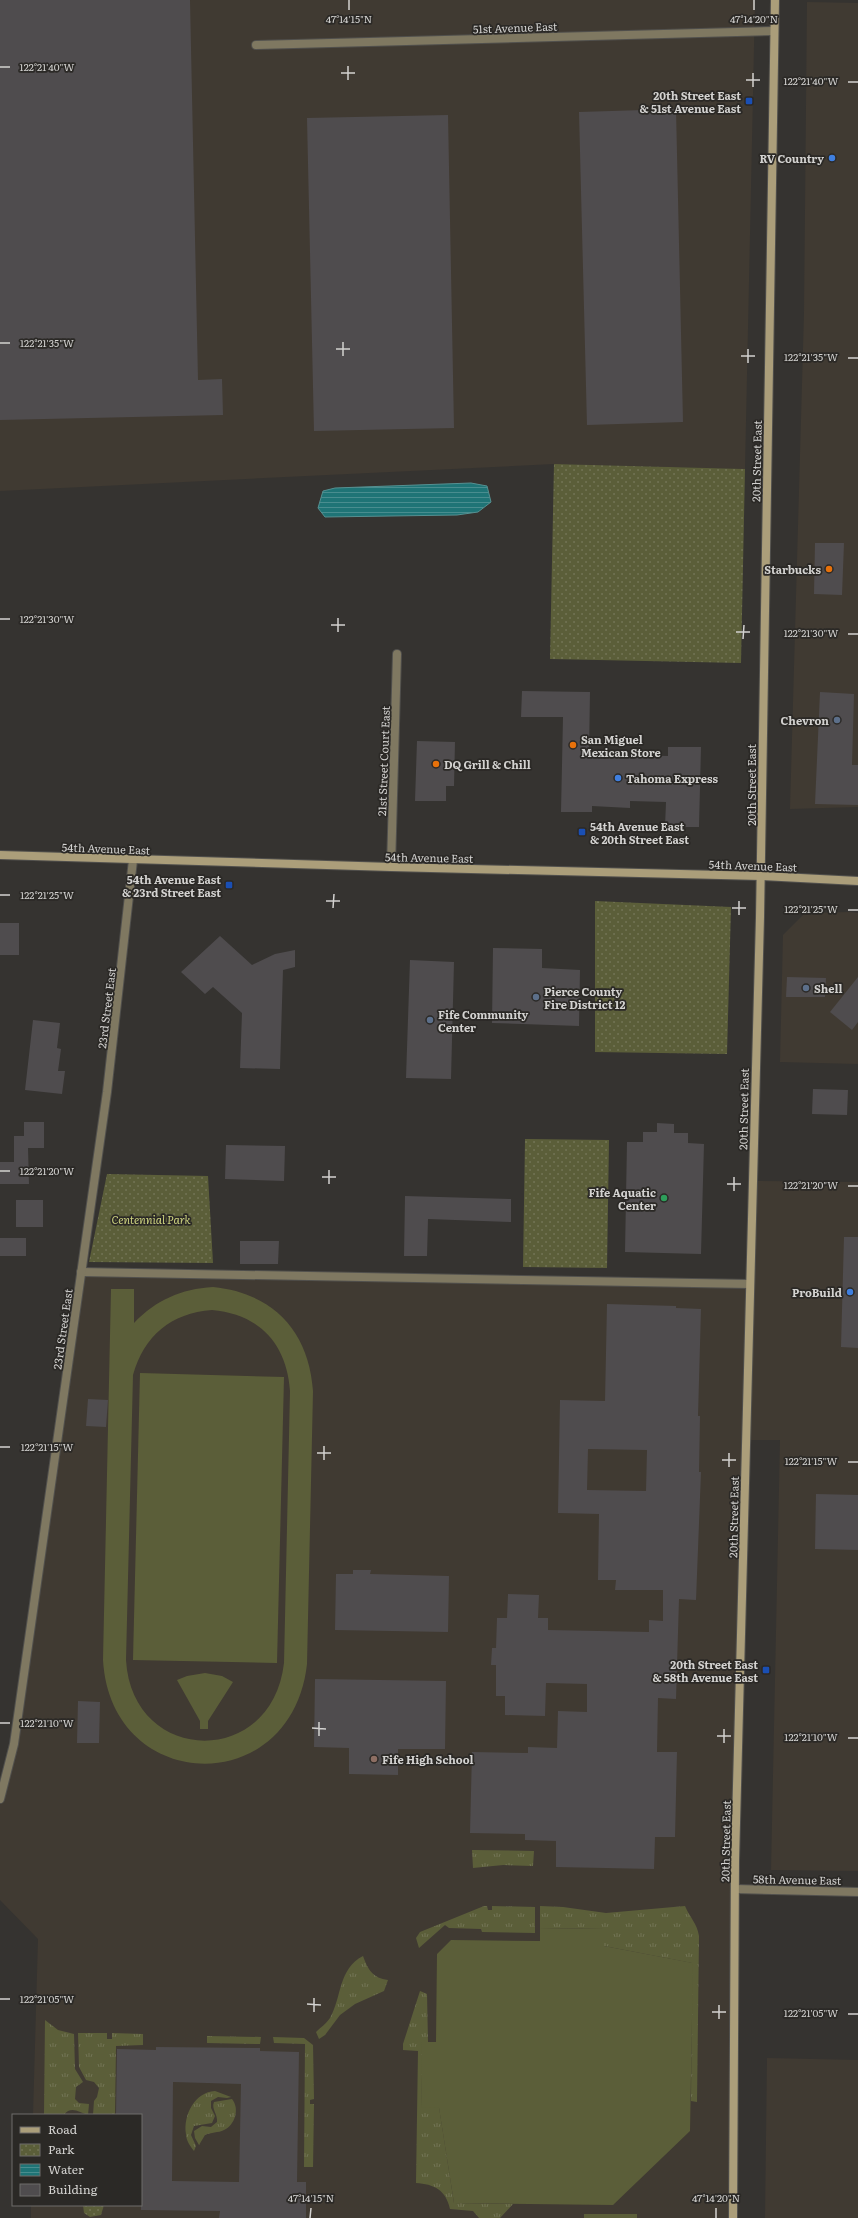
<svg xmlns="http://www.w3.org/2000/svg" width="858" height="2218" font-family="Literata,serif">
	<style>
		.built { fill: #403a32 }
		.grass { fill: url(#grass-tufts) }
		.park { fill: url(#park-dots) }
		.pitch { fill: #5b5e39; fill-rule: evenodd }
		.water { fill: url(#water-rules); stroke: #559091 }
		.building { fill: #4f4c4e; fill-rule: evenodd }
		.lines { fill: none; stroke-linecap: round; stroke-linejoin: round }
		.minor-casing { stroke: #51504d; stroke-width: 10 }
		.tertiary-casing { stroke: #51504d; stroke-width: 10 }
		.secondary-casing { stroke: #51504d; stroke-width: 10 }
		.minor { stroke: #7f7861; stroke-width: 8 }
		.tertiary { stroke: #7f7861; stroke-width: 8 }
		.secondary { stroke: #ab9e7a; stroke-width: 8 }
		.ticks { fill: none; stroke: #d3d2d0; stroke-width: 1.5 }
		.transit-dot { fill: #1a4fb4; stroke: #2b2926; stroke-width: 1.5 }
		.shop-dot { fill: #3f7fe0; stroke: #2b2926; stroke-width: 1.5 }
		.food-dot { fill: #e8710a; stroke: #2b2926; stroke-width: 1.5 }
		.service-dot { fill: #5c6f8a; stroke: #2b2926; stroke-width: 1.5 }
		.leisure-dot { fill: #2e9e5b; stroke: #2b2926; stroke-width: 1.5 }
		.education-dot { fill: #8d6e63; stroke: #2b2926; stroke-width: 1.5 }
		.labels { text-anchor: middle; dominant-baseline: central; stroke-width: 3.5; stroke-linejoin: round; paint-order: stroke }
		.street-label { font-size: 11px; fill: #d3d2d0; stroke: #2b2926 }
		.poi-label { font-size: 11px; font-weight: bold; fill: #d3d2d0; stroke: #2b2926; text-anchor: end }
		.park-label { font-size: 11px; font-style: italic; fill: #ced480; stroke: #2b2926 }
		.ticks-label { font-size: 10px; text-anchor: middle; fill: #d3d2d0; stroke: #2b2926; stroke-width: 3.5; stroke-linejoin: round; paint-order: stroke }
	</style>
	<defs>
		<pattern id="grass-tufts" width="24" height="20" patternUnits="userSpaceOnUse"><rect width="24" height="20" fill="#5b5e39"/><path d="M3 7l-1-3M5 7V3M7 7l1-3M15 17l-1-3M17 17v-4M19 17l1-3" fill="none" stroke="#727455"/></pattern>
		<pattern id="park-dots" width="8" height="8" patternUnits="userSpaceOnUse"><rect width="8" height="8" fill="#5b5e39"/><path d="M2 2h.1M6 6h.1" fill="none" stroke="#727455" stroke-width="1.8" stroke-linecap="round"/></pattern>
		<pattern id="water-rules" width="6" height="5" patternUnits="userSpaceOnUse"><rect width="6" height="5" fill="#1f7476"/><path d="M0 2.5h6" fill="none" stroke="#498d8f"/></pattern>
	</defs>
	<rect width="100%" height="100%" fill="#353330"/>
	<g class="built">
		<polygon points="0,0 755,0 745,469 554,464 0,491"/>
		<polygon points="807,2 858,3 858,807 790,809 804,313"/>
		<polygon points="850,912 858,913 858,1064 780,1062 783,935 805,913"/>
		<polygon points="753,1181 858,1182 858,1871 771,1870 780,1440 746,1440 733,2218 31,2218 31,2205 141,2205 141,2115 33,2115 38,1939 0,1900 0,1799 7,1774 81,1272 750,1284"/>
		<polygon points="767,2058 858,2060 858,2218 765,2218"/>
	</g>
	<g class="grass">
		<polygon points="472,1850 534,1851 533,1866 503,1865 473,1868"/>
		<polygon points="484,1906 487,1906 488,1910 492,1910 492,1906 535,1907 535,1933 482,1932 481,1929 449,1928 445,1925 419,1948 416,1938 420,1932"/>
		<path d="M540,1906l23,1 43,6 79,-7c5,12 12,17 14,30l-2,166 -6,-1 1,-138 -88,-17v-17l-64,-1z"/>
		<path d="M363,1956c5,14 10,22 25,24l-4,11 -29,13 -15,11 -15,20 -6,4 -3,-7c5,-5 10,-8 14,-14 12,-21 8,-49 33,-62z"/>
		<path d="M420,1991l7,3 1,48h-5l-2,65h18l15,96 59,1 -13,14h-21l-6,-7 -23,-2c-4,-19 -16,-25 -34,-26l2,-132 -15,-1v-6z"/>
		<path d="M45,2020l13,10 16,4 1,35 8,13 -7,5 -1,12 4,4 10,1 -1,11c-8,-2 -17,-10 -24,0h-20z"/>
		<polygon points="78,2033 107,2033 107,2039 112,2039 112,2033 143,2034 143,2045 116,2046 115,2115 93,2115 94,2101 97,2097 99,2088 94,2082 86,2080 79,2067"/>
		<polygon points="207,2036 261,2037 260,2044 207,2043"/>
		<polygon points="273,2037 304,2038 313,2045 314,2099 310,2100 310,2104 314,2104 313,2167 304,2167 305,2044 274,2043"/>
		<path d="M215,2091l16,6 -4,1 -9,-1 -7,4v7l4,8 -3,7 -18,3 -3,9 5,11 -2,5c-4,-5 -8,-11 -8,-17 -3,-19 9,-42 29,-43z"/>
		<path d="M232,2099c8,10 3,26 -8,31 -6,3 -13,2 -19,5l-6,10 -4,-7 -1,-7 8,-5 9,1 6,-5c1,-8 -6,-13 -3,-20z"/>
	</g>
	<g class="park">
		<polygon points="554,464 745,469 741,663 550,659"/>
		<polygon points="595,901 731,907 727,1054 595,1052"/>
		<polygon points="525,1139 609,1140 607,1268 523,1267"/>
		<polygon points="107,1174 208,1176 213,1263 89,1262"/>
		<polygon points="83,2205 104,2205 101,2215 90,2217 84,2213"/>
	</g>
	<g class="pitch">
		<path d="M213,1287c60,6 96,44 100,104l-6,273c-15,136 -196,131 -204,-4l8,-371h23v34c22,-23 47,-34 79,-36zM212,1310c47,4 75,34 78,81l-6,272c-12,106 -152,102 -158,-3l7,-285c11,-39 38,-62 79,-65z"/>
		<polygon points="140,1373 284,1377 277,1663 133,1660"/>
		<polygon points="205,1673 222,1676 233,1682 208,1721 208,1729 200,1729 200,1721 177,1680 187,1676"/>
		<polygon points="540,1928 604,1929 604,1946 693,1963 690,2131 613,2205 454,2203 439,2108 421,2107 422,2042 436,2042 437,1954 451,1940 540,1941"/>
		<rect x="584" y="2214" width="53" height="4"/>
	</g>
	<polygon class="water" points="471,483 487,486 491,502 478,512 457,515 325,517 318,508 323,491 335,488"/>
	<g class="building">
		<polygon points="0,0 190,0 198,380 222,379 223,415 0,420"/>
		<polygon points="676,109 683,422 587,425 579,112"/>
		<polygon points="448,115 454,428 314,431 307,118"/>
		<polygon points="815,543 844,543 842,595 814,594"/>
		<polygon points="522,691 590,692 589,754 668,756 668,747 701,747 699,827 665,827 666,802 630,801 630,808 592,806 592,812 561,812 563,717 521,717"/>
		<polygon points="820,692 854,694 852,765 858,765 858,805 815,804"/>
		<polygon points="417,741 455,742 454,786 446,786 446,801 415,801"/>
		<rect x="0" y="923" width="19" height="32"/>
		<polygon points="220,936 252,965 275,954 295,950 295,967 283,970 280,1069 240,1068 242,1013 213,987 205,994 181,972"/>
		<polygon points="493,948 542,949 542,968 580,970 579,1026 492,1023"/>
		<polygon points="410,960 454,962 451,1079 406,1078"/>
		<polygon points="787,977 826,978 825,997 786,997"/>
		<polygon points="858,977 858,1022 852,1030 830,1012"/>
		<polygon points="33,1020 60,1023 57,1048 61,1049 58,1071 65,1071 62,1094 25,1090"/>
		<polygon points="813,1089 848,1090 847,1115 812,1114"/>
		<polygon points="24,1122 44,1122 44,1148 28,1148 29,1184 0,1184 0,1162 14,1162 14,1136 24,1136"/>
		<polygon points="657,1123 674,1124 674,1133 688,1133 688,1143 704,1144 701,1254 625,1252 627,1142 643,1142 643,1132 657,1132"/>
		<polygon points="226,1145 285,1146 284,1181 225,1179"/>
		<polygon points="405,1196 511,1199 511,1222 428,1219 427,1256 404,1256"/>
		<rect x="16" y="1200" width="27" height="27"/>
		<polygon points="844,1237 858,1237 858,1348 841,1347"/>
		<rect x="0" y="1238" width="26" height="18"/>
		<polygon points="240,1241 279,1241 278,1264 240,1264"/>
		<path d="M607,1304l69,2v2l25,1 -3,107h2l-1,56h2l-5,128 -17,-1 -3,100 -18,-1 -1,54h20l-2,85h-20l-1,32 -98,-2v-26l-31,-1v-6l-55,-1 2,-81 56,1v-6l29,1 1,-37 29,1v-28l-41,-1 -1,33 -40,-1v-19h-9v-31h-5l1,-17h4l1,-30h10l1,-24 31,1 -1,23h10v12l101,2v-12l14,1v-31h-48l1,-10h-18l1,-66 -41,-1 2,-113 45,1zM588,1449l59,1 -1,41 -59,-1z"/>
		<polygon points="88,1399 108,1400 106,1427 86,1426"/>
		<polygon points="816,1494 858,1495 858,1550 815,1549"/>
		<polygon points="353,1570 371,1570 370,1574 449,1576 448,1632 335,1630 336,1574 353,1574"/>
		<polygon points="315,1679 446,1681 445,1749 398,1749 398,1775 349,1774 349,1748 314,1747"/>
		<polygon points="78,1701 100,1702 99,1743 77,1743"/>
		<path d="M156,2047l104,1v3l39,1 -2,130h9v36h-87l1,-7 -79,-1v-95h-25l1,-66 39,1zM173,2082l68,2 -2,98 -67,-1z"/>
	</g>
	<g class="lines">
		<defs>
			<g id="minor">
				<polyline points="256,45 774,31"/>
				<polyline points="391,867 397,654"/>
				<polyline points="81,1272 750,1284"/>
				<polyline points="735,1889 858,1892"/>
			</g>
			<polyline id="tertiary" points="0,1799 14,1744 107,1092 133,860"/>
			<g id="secondary">
				<polyline points="0,855 391,867 761,876 858,881"/>
				<polyline points="733,2218 735,1861 760,917 775,0"/>
			</g>
		</defs>
		<use href="#minor" class="minor-casing"/>
		<use href="#tertiary" class="tertiary-casing"/>
		<use href="#secondary" class="secondary-casing"/>
		<use href="#minor" class="minor"/>
		<use href="#tertiary" class="tertiary"/>
		<use href="#secondary" class="secondary"/>
	</g>
	<path class="ticks" d="M349,10v-10M754,10v-10M0,67h10M341,73h14M348,80v-14M746,80h14M848,82h10M753,87v-14M0,343h10M336,349h14M343,356v-14M741,356h14M848,358h10M748,363v-14M0,619h10M331,625h14M338,632v-14M736,632h14M848,634h10M743,639l1,-14M0,895h10M326,901h14M333,908l1,-14M732,908h14M848,910h10M739,915v-14M0,1171h10M322,1177h14M329,1184v-14M727,1184h14M848,1186h10M734,1191v-14M0,1447h10M317,1453h14M324,1460v-14M722,1460h14M848,1462h10M729,1467v-14M0,1723h10M312,1728l14,1M319,1736v-14M717,1736h14M848,1738h10M724,1743v-14M0,1999h10M307,2004l14,1M314,2012v-14M712,2012h14M848,2014h10M719,2019v-14M310,2218l1,-10M716,2218v-10"/>
	<g class="transit-dot">
		<rect x="745" y="97" width="8" height="8" rx="2"/>
		<rect x="578" y="828" width="8" height="8" rx="2"/>
		<rect x="225" y="881" width="8" height="8" rx="2"/>
		<rect x="762" y="1666" width="8" height="8" rx="2"/>
	</g>
	<g class="shop-dot">
		<circle cx="832" cy="158" r="4"/>
		<circle cx="618" cy="778" r="4"/>
		<circle cx="850" cy="1292" r="4"/>
	</g>
	<g class="food-dot">
		<circle cx="829" cy="569" r="4"/>
		<circle cx="573" cy="745" r="4"/>
		<circle cx="436" cy="764" r="4"/>
	</g>
	<g class="service-dot">
		<circle cx="837" cy="720" r="4"/>
		<circle cx="806" cy="988" r="4"/>
		<circle cx="536" cy="997" r="4"/>
		<circle cx="430" cy="1020" r="4"/>
	</g>
	<circle class="leisure-dot" cx="664" cy="1198" r="4"/>
	<circle class="education-dot" cx="374" cy="1759" r="4"/>
	<g class="labels">
		<g class="street-label">
			<text transform="translate(515 27) rotate(-2)">51st Avenue East</text>
			<text transform="translate(756 461) rotate(-89)">20th Street East</text>
			<text transform="translate(383 761) rotate(-88)">21st Street Court East</text>
			<text transform="translate(751 785) rotate(-90)">20th Street East</text>
			<text transform="translate(106 848) rotate(2)">54th Avenue East</text>
			<text transform="translate(429 857) rotate(1)">54th Avenue East</text>
			<text transform="translate(753 865) rotate(2)">54th Avenue East</text>
			<text transform="translate(106 1008) rotate(-83)">23rd Street East</text>
			<text transform="translate(743 1109) rotate(-89)">20th Street East</text>
			<text transform="translate(62 1329) rotate(-82)">23rd Street East</text>
			<text transform="translate(733 1517) rotate(-89)">20th Street East</text>
			<text transform="translate(725 1841) rotate(-89)">20th Street East</text>
			<text transform="translate(797 1879) rotate(1)">58th Avenue East</text>
		</g>
		<g class="poi-label">
			<text x="741" y="95">20th Street East<tspan x="741" dy="13">&amp; 51st Avenue East</tspan></text>
			<text x="824" y="158">RV Country</text>
			<text x="821" y="569">Starbucks</text>
			<text x="829" y="720">Chevron</text>
			<text x="581" y="739" text-anchor="start">San Miguel<tspan x="581" dy="13">Mexican Store</tspan></text>
			<text x="444" y="764" text-anchor="start">DQ Grill &amp; Chill</text>
			<text x="626" y="778" text-anchor="start">Tahoma Express</text>
			<text x="590" y="826" text-anchor="start">54th Avenue East<tspan x="590" dy="13">&amp; 20th Street East</tspan></text>
			<text x="221" y="879">54th Avenue East<tspan x="221" dy="13">&amp; 23rd Street East</tspan></text>
			<text x="814" y="988" text-anchor="start">Shell</text>
			<text x="544" y="991" text-anchor="start">Pierce County<tspan x="544" dy="13">Fire District 12</tspan></text>
			<text x="438" y="1014" text-anchor="start">Fife Community<tspan x="438" dy="13">Center</tspan></text>
			<text x="656" y="1192">Fife Aquatic<tspan x="656" dy="13">Center</tspan></text>
			<text x="842" y="1292">ProBuild</text>
			<text x="758" y="1664">20th Street East<tspan x="758" dy="13">&amp; 58th Avenue East</tspan></text>
			<text x="382" y="1759" text-anchor="start">Fife High School</text>
		</g>
		<g class="park-label">
			<text x="151" y="1219">Centennial Park</text>
		</g>
	</g>
	<g class="ticks-label">
		<text x="349" y="23">47°14'15"N</text>
		<text x="754" y="23">47°14'20"N</text>
		<text x="47" y="71">122°21'40"W</text>
		<text x="811" y="85">122°21'40"W</text>
		<text x="47" y="347">122°21'35"W</text>
		<text x="811" y="361">122°21'35"W</text>
		<text x="47" y="623">122°21'30"W</text>
		<text x="811" y="637">122°21'30"W</text>
		<text x="47" y="899">122°21'25"W</text>
		<text x="811" y="913">122°21'25"W</text>
		<text x="47" y="1175">122°21'20"W</text>
		<text x="811" y="1189">122°21'20"W</text>
		<text x="47" y="1451">122°21'15"W</text>
		<text x="811" y="1465">122°21'15"W</text>
		<text x="47" y="1727">122°21'10"W</text>
		<text x="811" y="1741">122°21'10"W</text>
		<text x="47" y="2003">122°21'05"W</text>
		<text x="811" y="2017">122°21'05"W</text>
		<text x="311" y="2202">47°14'15"N</text>
		<text x="716" y="2202">47°14'20"N</text>
	</g>
	<rect x="12" y="2114" width="130" height="92" fill="#2b2926" stroke="#6e6d6a"/>
	<rect x="20" y="2127" width="20" height="6" fill="#ab9e7a" stroke="#6e6d6a"/>
	<text x="48" y="2134" font-size="12" fill="#d3d2d0">Road</text>
	<rect x="20" y="2144" width="20" height="12" fill="url(#park-dots)" stroke="#6e6d6a"/>
	<text x="48" y="2154" font-size="12" fill="#d3d2d0">Park</text>
	<rect x="20" y="2164" width="20" height="12" fill="url(#water-rules)" stroke="#6e6d6a"/>
	<text x="48" y="2174" font-size="12" fill="#d3d2d0">Water</text>
	<rect x="20" y="2184" width="20" height="12" fill="#4f4c4e" stroke="#6e6d6a"/>
	<text x="48" y="2194" font-size="12" fill="#d3d2d0">Building</text>
</svg>
